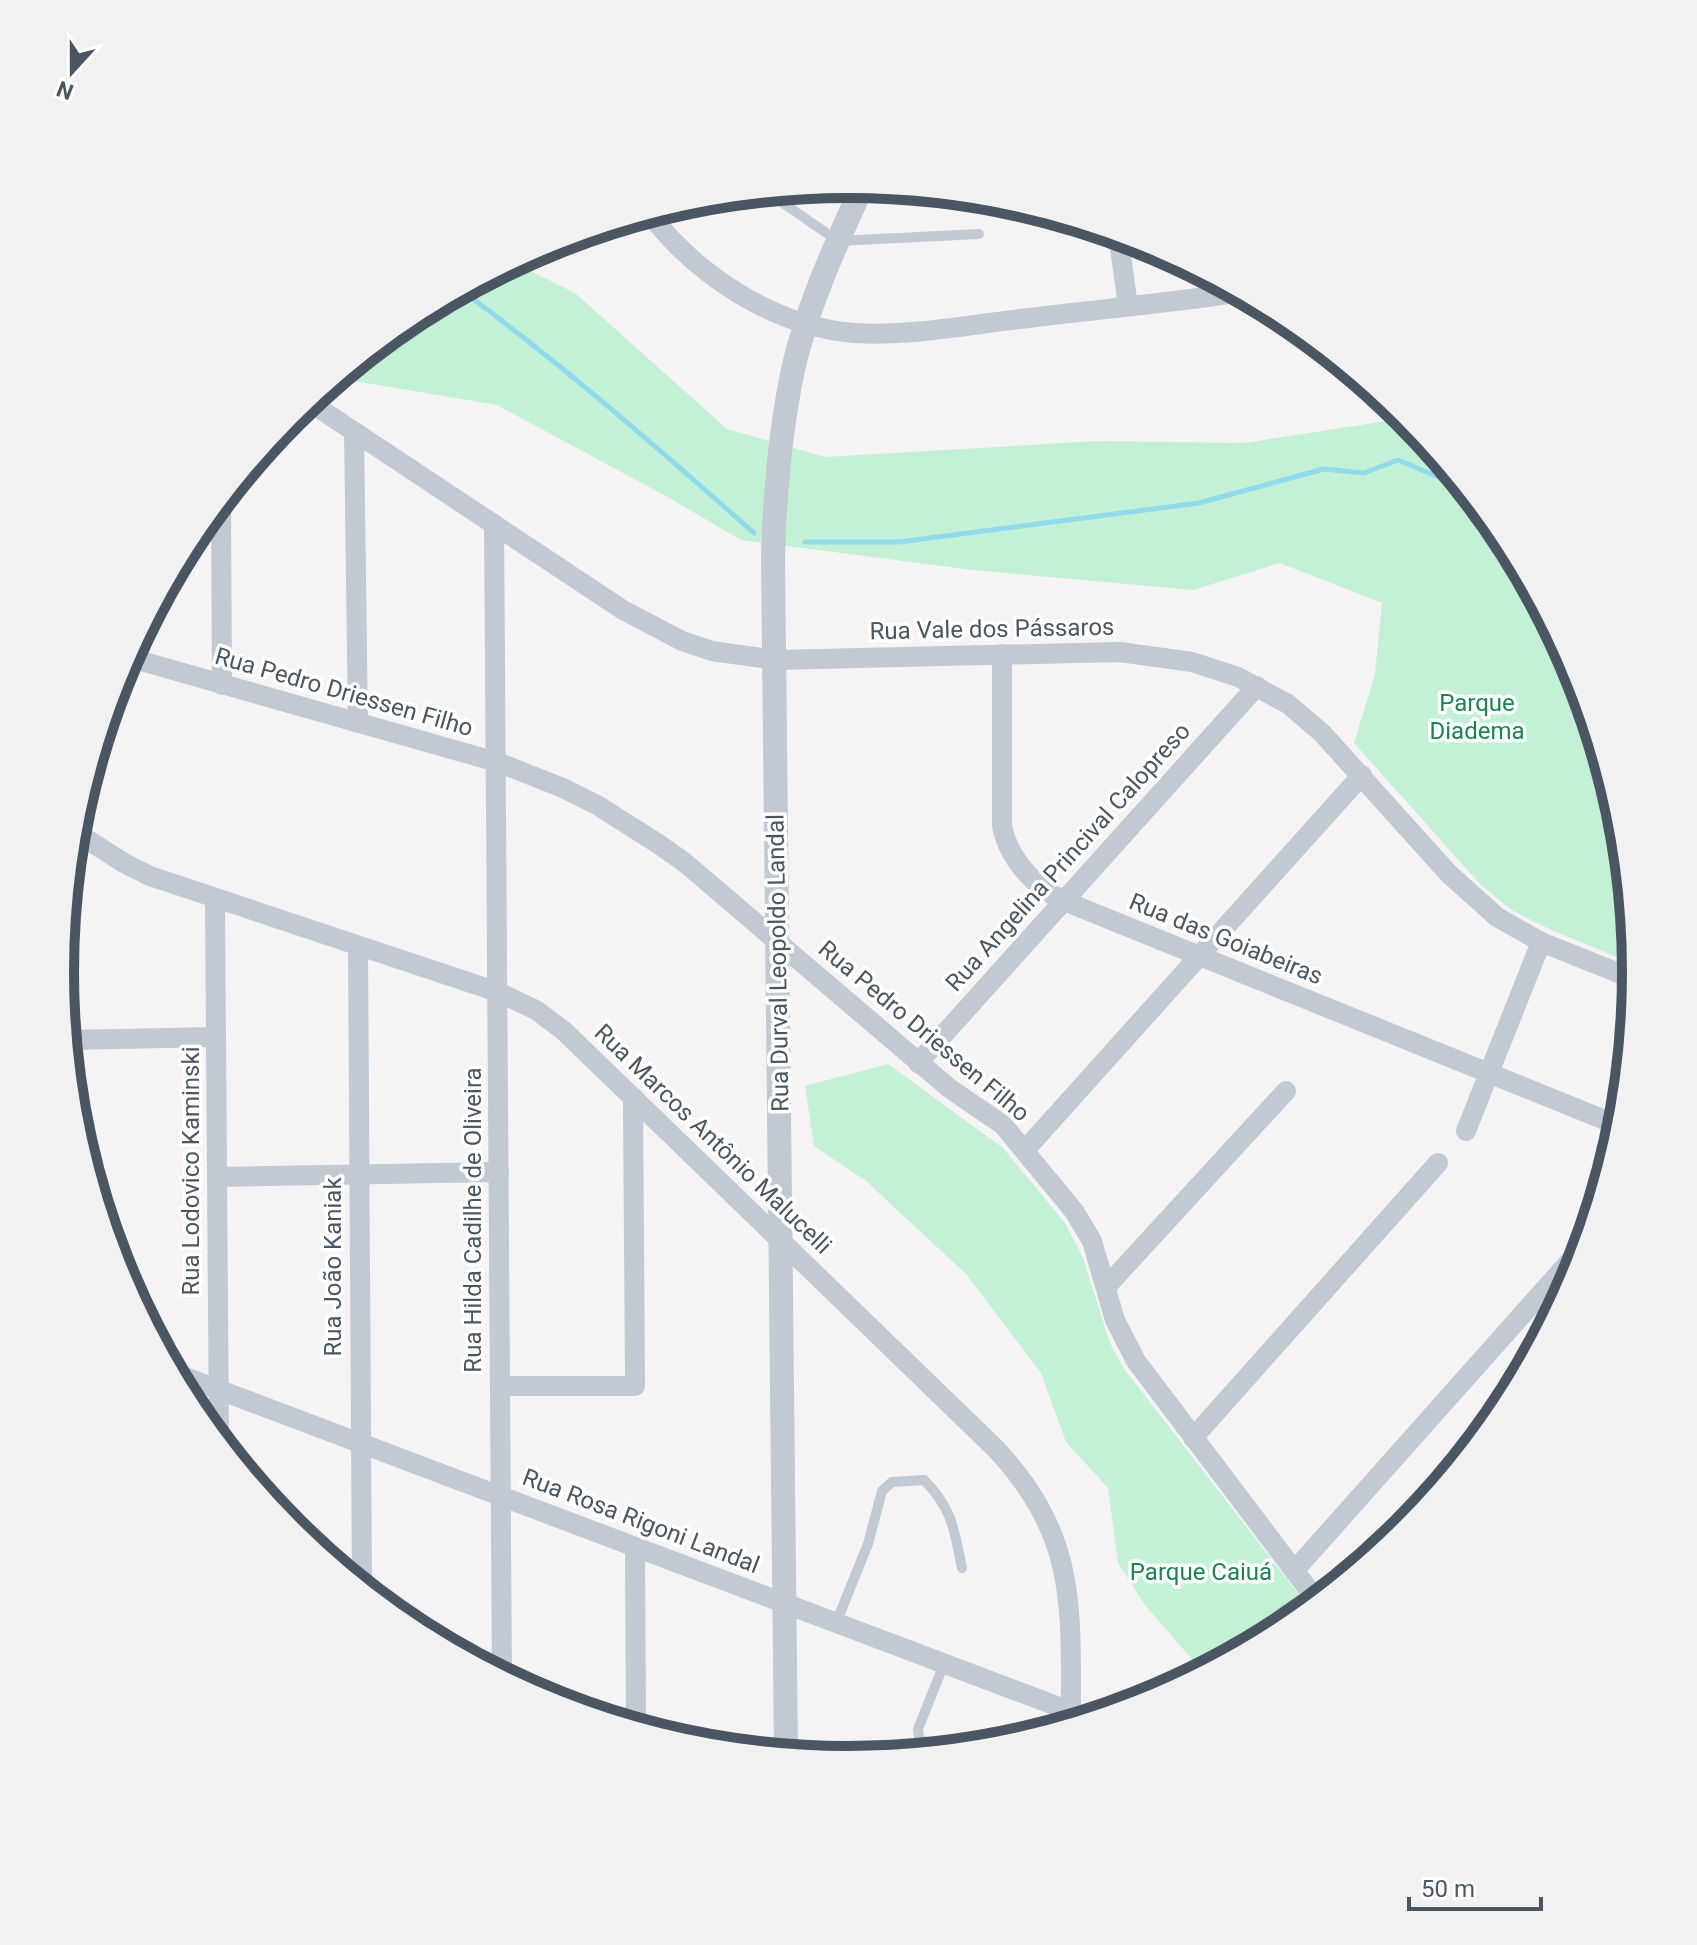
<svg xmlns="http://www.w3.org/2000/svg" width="1697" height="1945" font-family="Roboto,sans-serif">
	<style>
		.green { fill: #c3f1d5 }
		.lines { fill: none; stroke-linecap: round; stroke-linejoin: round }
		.stream { stroke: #90daee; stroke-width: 5 }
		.service { stroke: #c1cad2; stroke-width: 10 }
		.minor { stroke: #c1cad2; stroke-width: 20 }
		.tertiary { stroke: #c1cad2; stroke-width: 24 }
		.labels { text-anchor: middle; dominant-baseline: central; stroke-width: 7; stroke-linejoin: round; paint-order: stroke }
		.street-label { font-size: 24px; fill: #4a5661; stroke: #fff }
		.park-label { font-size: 24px; fill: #17864f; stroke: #fff }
		.rim { fill: none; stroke: #4a5661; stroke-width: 10 }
	</style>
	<rect width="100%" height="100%" fill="#f5f3f3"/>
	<g class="green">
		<polygon points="512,262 575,293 727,429 825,457 1097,441 1244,443 1400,419 1412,422 1504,535 1577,671 1622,819 1636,965 1547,928 1513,911 1480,884 1354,743 1375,674 1382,603 1280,563 1193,590 973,570 741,540 664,495 497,405 336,378 411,317"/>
		<polygon points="888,1064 1003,1148 1065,1223 1083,1258 1110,1343 1122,1366 1310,1609 1286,1628 1207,1670 1196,1664 1145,1605 1118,1563 1108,1488 1066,1442 1041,1373 966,1274 866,1181 814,1146 805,1086"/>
	</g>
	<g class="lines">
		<g class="stream">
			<path d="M461,290c102,75 198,159 293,243"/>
			<polyline points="805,542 899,542 1199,503 1324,469 1364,473 1398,460 1467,489"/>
		</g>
		<g class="service">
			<polyline points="767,192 838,241 979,234"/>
			<path d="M836,1623l32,-79 14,-53 10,-9 32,-2c29,29 30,50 38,88"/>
			<polyline points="937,1752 919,1738 918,1729 944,1664"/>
		</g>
		<g class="minor">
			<path d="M649,213c48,63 125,113 204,120 58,4 119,-9 176,-15 71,-9 142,-15 212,-26"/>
			<polyline points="1118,234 1128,306"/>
			<polyline points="308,401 623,610 682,641 712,651 775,660 1120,652 1192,662 1238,677 1288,704 1322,733 1449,874 1497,917 1541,942 1636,980"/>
			<polyline points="354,432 358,723"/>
			<polyline points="221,501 222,685"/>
			<polyline points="494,524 502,1677"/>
			<path d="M1002,654v172c7,34 32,60 62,75l558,226"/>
			<polyline points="127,657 497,762 563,788 597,805 657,843 684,862 949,1088 1003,1125 1074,1211 1092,1241 1115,1320 1136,1361 1318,1602"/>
			<path d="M74,831l50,32 26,13 348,116 38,18 28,21 432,418c84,91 74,160 75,276"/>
			<polyline points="215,899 219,1442"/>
			<polyline points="358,946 362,1588"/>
			<polyline points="67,1040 216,1037"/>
			<polyline points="73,1040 74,1116"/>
			<polyline points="918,1063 1257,686"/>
			<polyline points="1466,1131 1541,942"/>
			<polyline points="1025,1150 1362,775"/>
			<polyline points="217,1177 499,1172"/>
			<polyline points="1106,1287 1286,1091"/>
			<polyline points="172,1372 1091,1719"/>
			<polyline points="500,1386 635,1386 633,1097"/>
			<polyline points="1193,1438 1438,1163"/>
			<polyline points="635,1547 636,1728"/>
			<polyline points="1294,1571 1586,1243"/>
		</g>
		<path class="tertiary" d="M786,1755l-13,-1200c2,-62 7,-124 20,-185 14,-63 43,-126 70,-185"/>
	</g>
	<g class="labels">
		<g class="street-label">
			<text transform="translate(992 629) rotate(-1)">Rua Vale dos Pássaros</text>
			<text transform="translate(344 692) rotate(16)">Rua Pedro Driessen Filho</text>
			<text transform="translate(1068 857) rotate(-48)">Rua Angelina Princival Calopreso</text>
			<text transform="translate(1226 939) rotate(22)">Rua das Goiabeiras</text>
			<text transform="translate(778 963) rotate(-91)">Rua Durval Leopoldo Landal</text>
			<text transform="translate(924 1031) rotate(40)">Rua Pedro Driessen Filho</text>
			<text transform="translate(713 1139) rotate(44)">Rua Marcos Antônio Malucelli</text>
			<text transform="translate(191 1171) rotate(-90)">Rua Lodovico Kaminski</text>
			<text transform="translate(473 1220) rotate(-90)">Rua Hilda Cadilhe de Oliveira</text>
			<text transform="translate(333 1267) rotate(-90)">Rua João Kaniak</text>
			<text transform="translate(641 1521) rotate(21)">Rua Rosa Rigoni Landal</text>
		</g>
		<g class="park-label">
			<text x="1477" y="703">Parque<tspan x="1477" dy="28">Diadema</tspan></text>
			<text x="1201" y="1572">Parque Caiuá</text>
		</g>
	</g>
	<path d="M0 0H1697V1945H0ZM74 972a774 774 0 1 1 1548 0a774 774 0 1 1-1548 0Z" fill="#f1f1f2" fill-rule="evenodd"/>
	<path class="rim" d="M74 972a774 774 0 1 1 1548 0a774 774 0 1 1-1548 0Z"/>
	<g transform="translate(72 72) rotate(201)" stroke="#ffffff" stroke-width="6" paint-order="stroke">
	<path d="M0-6L14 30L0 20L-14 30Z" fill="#4a5661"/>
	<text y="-12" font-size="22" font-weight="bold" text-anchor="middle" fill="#4a5661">N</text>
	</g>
	<path d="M1409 1897v12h132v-12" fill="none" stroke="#4a5661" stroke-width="4"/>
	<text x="1421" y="1897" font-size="24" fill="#4a5661" stroke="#ffffff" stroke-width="6" paint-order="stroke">50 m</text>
</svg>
